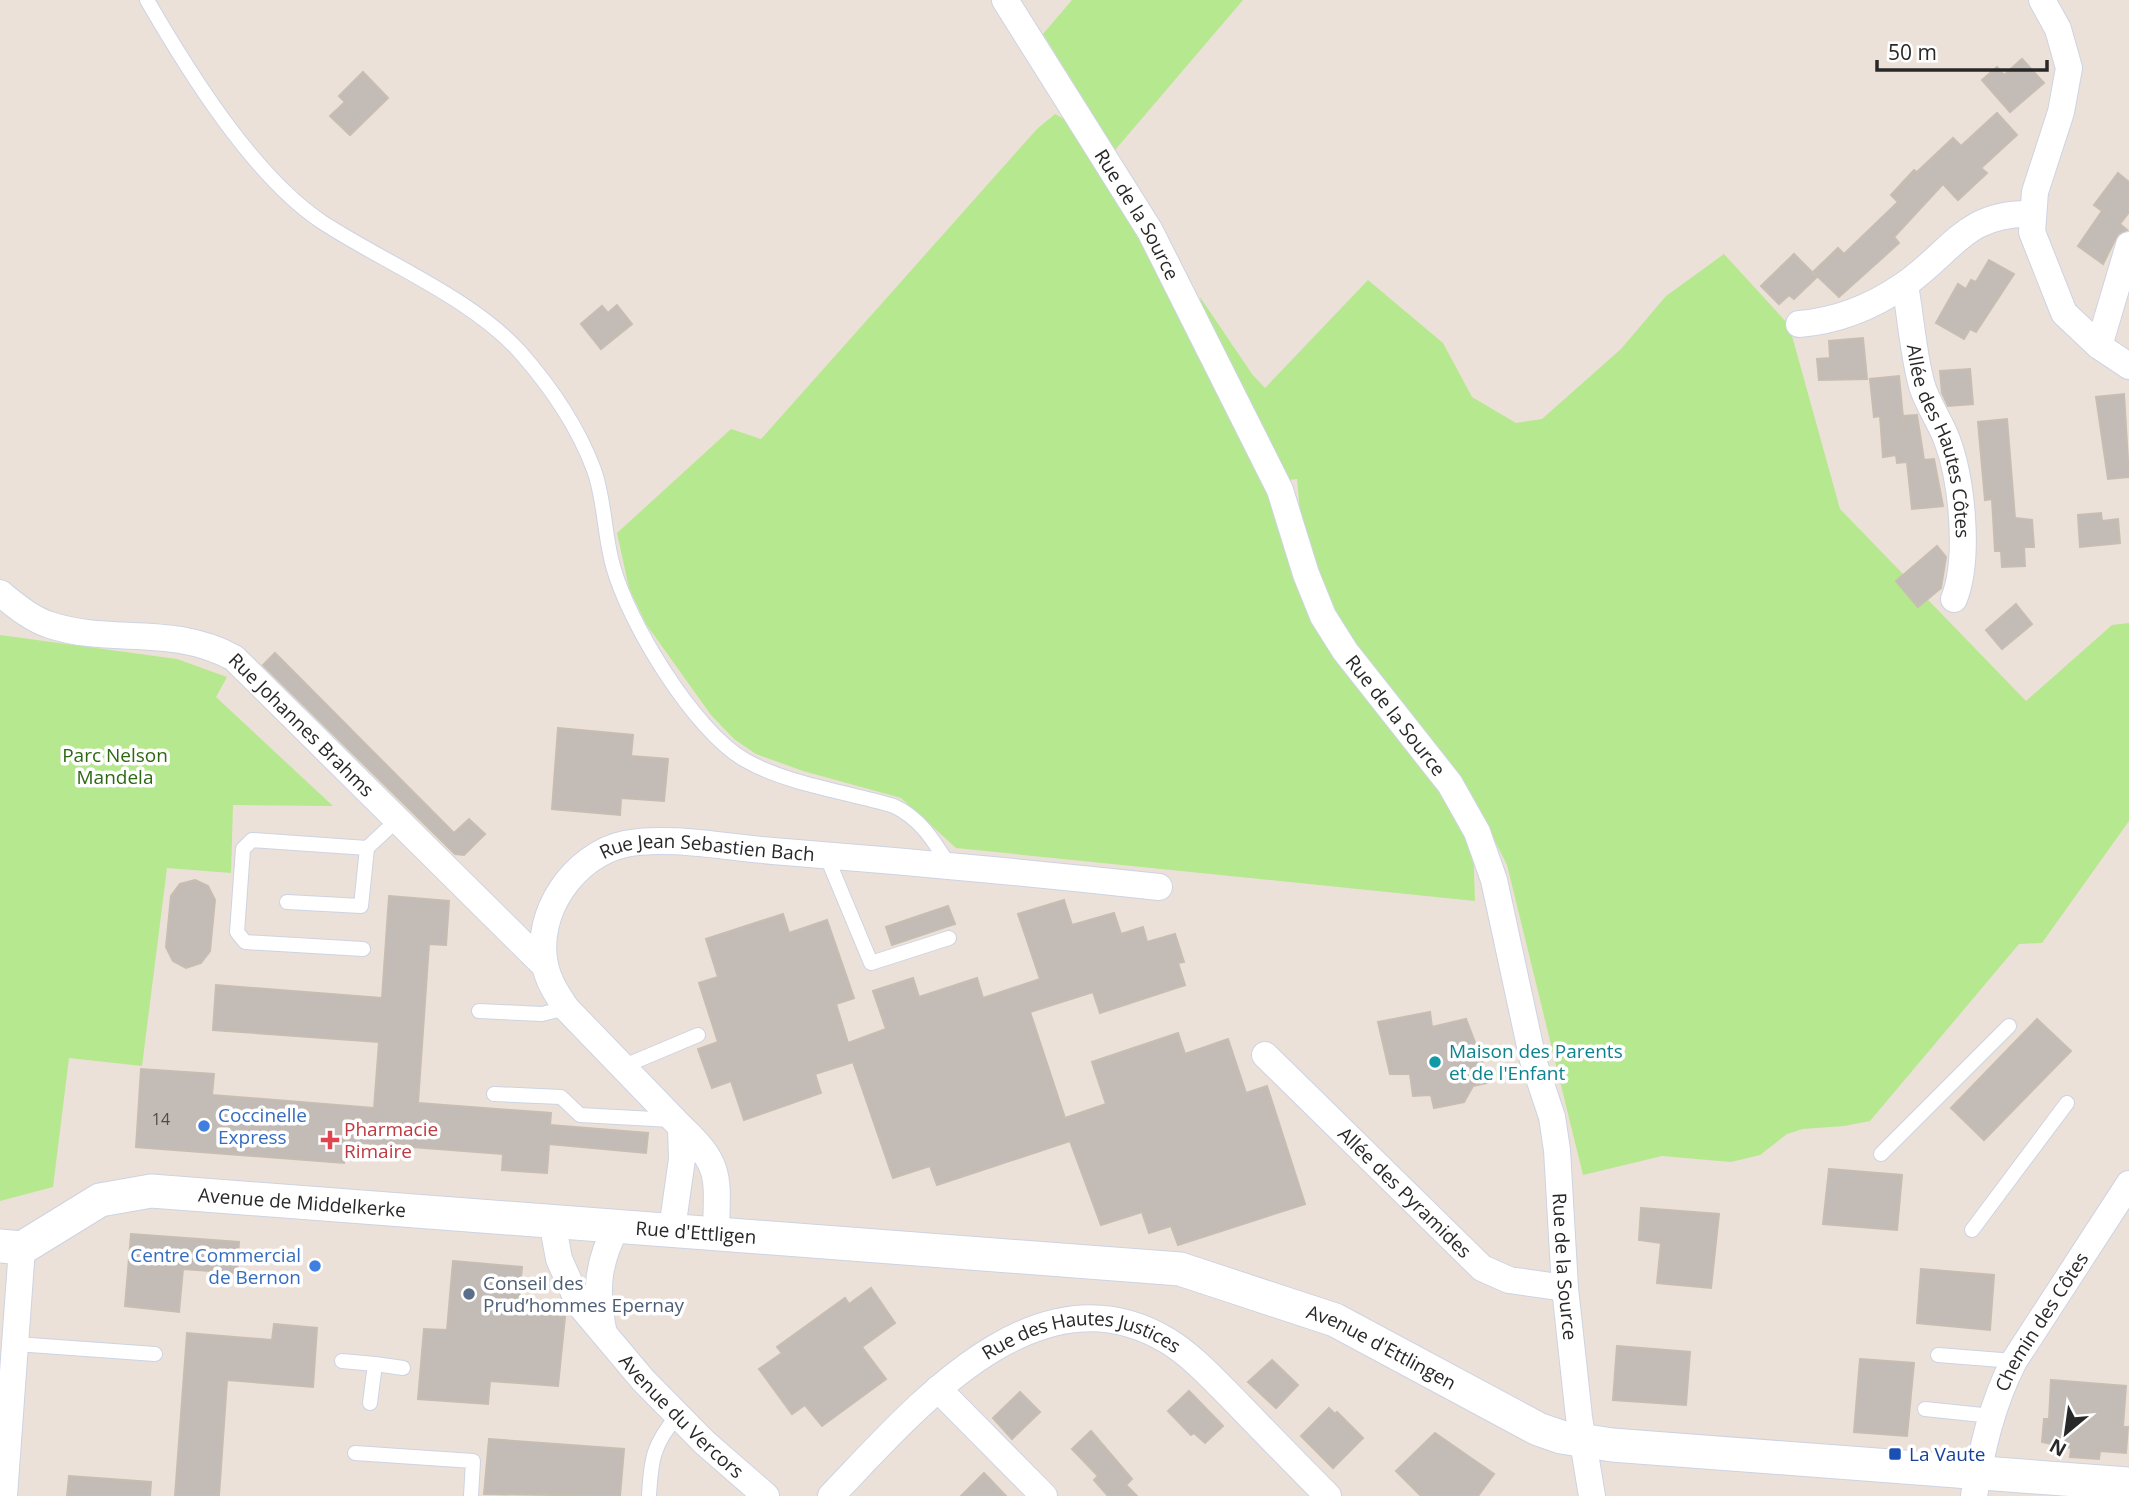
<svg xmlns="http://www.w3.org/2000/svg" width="2129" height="1496" font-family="'Open Sans',sans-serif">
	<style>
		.green { fill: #b6e88f }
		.building { fill: #c3bbb5; stroke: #c7bdb2; stroke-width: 2 }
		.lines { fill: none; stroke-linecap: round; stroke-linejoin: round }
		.service-casing { stroke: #cdd3e3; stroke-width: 16 }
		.minor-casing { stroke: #cdd3e3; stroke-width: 28 }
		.tertiary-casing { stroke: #cdd3e3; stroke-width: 35 }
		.service { stroke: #fff; stroke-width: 14 }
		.minor { stroke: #fff; stroke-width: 26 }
		.tertiary { stroke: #fff; stroke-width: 33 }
		.culture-dot { fill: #0f9aa8; stroke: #fff; stroke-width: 2.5 }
		.shop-dot { fill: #3f7fe0; stroke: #fff; stroke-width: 2.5 }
		.health-dot { fill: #e0444e; stroke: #fff; stroke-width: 2.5 }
		.service-dot { fill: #5c6f8a; stroke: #fff; stroke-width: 2.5 }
		.transit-dot { fill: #1a4fb4; stroke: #fff; stroke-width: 2.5 }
		.labels { text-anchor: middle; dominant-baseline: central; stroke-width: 7; stroke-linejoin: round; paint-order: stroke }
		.number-label { font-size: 16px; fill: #4f4d4b }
		.street-label { font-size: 19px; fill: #282828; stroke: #fff }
		.park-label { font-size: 19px; fill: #2d6913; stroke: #fff }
		.culture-label { font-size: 19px; fill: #0d838f; stroke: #fff; text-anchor: start }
		.shop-label { font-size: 19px; fill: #366cbe; stroke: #fff; text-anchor: start }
		.health-label { font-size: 19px; fill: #be3a42; stroke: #fff; text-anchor: start }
		.service-label { font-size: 19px; fill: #4e5e75; stroke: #fff; text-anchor: start }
		.transit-label { font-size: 19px; fill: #164399; stroke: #fff; text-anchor: start }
	</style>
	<rect width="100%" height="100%" fill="#ece1d8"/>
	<g class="green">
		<polygon points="1072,0 1243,0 1115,150 1043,34"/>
		<polygon points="1055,114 1066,120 1145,234 1282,522 1413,754 1473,840 1475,901 956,848 901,798 803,771 756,754 734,739 711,715 646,624 629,588 617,533 731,429 761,439 1037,129"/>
		<polygon points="1724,254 1789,325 1840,509 2026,701 2112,625 2129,623 2129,821 2042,943 2019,944 1870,1121 1844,1126 1803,1129 1787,1134 1760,1155 1731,1162 1662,1156 1583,1175 1507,865 1478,808 1357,652 1315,580 1300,512 1297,479 1288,480 1203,314 1200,297 1252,374 1265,388 1368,280 1443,343 1472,397 1516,423 1542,419 1621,349 1666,296"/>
		<polygon points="0,635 177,659 227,677 216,697 333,806 233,805 231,873 167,868 142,1066 69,1058 53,1187 0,1201"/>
	</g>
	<g class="building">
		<polygon points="2022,59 2044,83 2010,112 1982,80 1997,67 2004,75"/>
		<polygon points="363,72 388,98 350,135 330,116 345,102 339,96"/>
		<polygon points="1997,113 2017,135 1981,168 1987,173 1958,200 1943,184 1894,237 1899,243 1839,297 1813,272 1838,248 1844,254 1898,202 1891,195 1914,170 1917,172 1953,138 1961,146"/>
		<polygon points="2118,173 2129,182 2129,212 2120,224 2127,230 2118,234 2103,264 2078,246 2102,211 2094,205"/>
		<polygon points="1794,254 1817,277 1794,299 1789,295 1779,304 1761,286"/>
		<polygon points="1989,260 2014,274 1976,332 1970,329 1964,339 1936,323 1958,284 1966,289 1971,280 1976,282"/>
		<polygon points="617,305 632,324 601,349 581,324 602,306 608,313"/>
		<polygon points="1863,338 1867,379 1819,380 1817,359 1830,358 1829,341"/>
		<polygon points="1970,369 1973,404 1948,406 1942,393 1940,371"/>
		<polygon points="1899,376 1904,428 1903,416 1917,415 1924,460 1934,459 1943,506 1912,509 1907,462 1897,463 1896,455 1883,457 1880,416 1874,417 1870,379"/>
		<polygon points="2124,394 2129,477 2108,479 2096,397"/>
		<polygon points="2007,419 2015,518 2032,520 2034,547 2024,547 2025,566 2002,567 2001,551 1995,551 1992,499 1985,500 1978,422"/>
		<polygon points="2101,513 2102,521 2118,519 2120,543 2080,547 2078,515"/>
		<polygon points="1937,546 1946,557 1941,588 1918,607 1896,581"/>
		<polygon points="2016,604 2032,624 2002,649 1986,630"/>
		<polygon points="275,653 454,833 469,819 485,834 464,855 455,854 263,665"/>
		<polygon points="558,728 633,735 631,756 668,759 664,801 621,798 620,815 552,809"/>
		<polygon points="195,880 208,886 215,900 210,951 201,963 186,968 173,961 166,947 171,896 180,884"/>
		<polygon points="389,896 449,901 446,945 429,944 418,1103 551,1113 550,1125 648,1133 646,1153 549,1144 547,1173 502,1170 503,1154 346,1142 344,1163 136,1147 141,1069 214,1074 212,1095 374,1108 379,1042 213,1030 216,985 382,998"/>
		<polygon points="1064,900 1072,925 1114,913 1121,934 1143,927 1147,942 1175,934 1184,962 1178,963 1185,985 1100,1013 1093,992 1030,1012 1065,1118 1106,1104 1092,1062 1178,1033 1185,1054 1228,1039 1246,1093 1267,1086 1305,1204 1178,1245 1171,1226 1149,1233 1142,1212 1101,1225 1070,1141 937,1185 930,1166 893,1178 853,1062 815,1074 821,1093 744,1120 731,1081 712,1088 698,1049 718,1042 699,983 718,977 706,939 783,914 789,933 827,920 854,998 836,1004 848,1043 886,1029 873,991 913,978 919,997 977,978 983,998 1040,979 1018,914"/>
		<polygon points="948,906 955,924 892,945 886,927"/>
		<polygon points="1430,1012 1432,1027 1466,1019 1484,1066 1479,1075 1491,1082 1473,1086 1464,1102 1434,1108 1431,1095 1413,1096 1410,1074 1390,1074 1378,1022"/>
		<polygon points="2037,1019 2071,1051 1984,1140 1951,1108"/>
		<polygon points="1829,1169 1902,1175 1897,1230 1823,1224"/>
		<polygon points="1641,1208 1719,1214 1711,1288 1657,1283 1661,1243 1639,1240"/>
		<polygon points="131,1234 239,1242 237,1273 183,1269 179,1312 125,1306"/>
		<polygon points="453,1261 522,1267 518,1313 565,1317 558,1386 490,1381 488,1404 418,1399 424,1329 447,1330"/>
		<polygon points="1921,1269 1994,1275 1990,1330 1917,1323"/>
		<polygon points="871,1288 895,1323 862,1347 886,1379 822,1426 805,1405 792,1414 759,1369 782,1353 777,1347 845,1298 849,1304"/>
		<polygon points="274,1324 317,1328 313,1387 227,1380 219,1496 175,1496 187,1333 272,1340"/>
		<polygon points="1617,1346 1690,1352 1686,1405 1613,1400"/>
		<polygon points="1860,1359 1914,1363 1907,1436 1854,1432"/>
		<polygon points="1272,1360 1298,1385 1276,1408 1248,1382"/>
		<polygon points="2051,1380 2126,1386 2123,1427 2128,1427 2126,1453 2100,1451 2099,1459 2070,1457 2071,1448 2042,1442 2044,1419 2049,1419"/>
		<polygon points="1189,1391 1223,1426 1205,1443 1194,1433 1191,1435 1168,1411"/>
		<polygon points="1020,1392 1040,1412 1012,1439 993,1418"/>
		<polygon points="1329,1408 1335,1414 1337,1412 1363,1438 1333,1468 1301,1436"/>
		<polygon points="1091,1431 1132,1479 1126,1485 1137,1496 1108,1496 1094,1480 1098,1476 1072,1449"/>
		<polygon points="1435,1433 1494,1474 1478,1496 1421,1496 1396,1471"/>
		<polygon points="489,1439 624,1449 620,1496 484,1494"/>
		<polygon points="984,1473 1006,1496 961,1496"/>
		<polygon points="69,1476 151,1482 150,1496 67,1496"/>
	</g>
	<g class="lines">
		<defs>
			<g id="service">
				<path d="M147,0c41,71 106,176 175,222 61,40 150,76 198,130 30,34 58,75 74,118 11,30 10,65 19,96 15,56 81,165 132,194 41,24 103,32 149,46 27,13 39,34 55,59"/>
				<polyline points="826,855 871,963 949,938"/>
				<polyline points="287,902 361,906 367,848"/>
				<polyline points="363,949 245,942 237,932 243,849 252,840 367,848 397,820"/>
				<polyline points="479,1011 542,1014 566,1008"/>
				<polyline points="622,1067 698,1035"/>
				<polyline points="494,1094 561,1097 580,1115 672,1120"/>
				<polyline points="1881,1154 2009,1026"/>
				<polyline points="1972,1230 2067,1103"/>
				<polyline points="16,1344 155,1354"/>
				<polyline points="1938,1355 2014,1361"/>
				<polyline points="342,1361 375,1364 370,1403"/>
				<polyline points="375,1364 403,1368"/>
				<polyline points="1925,1409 1992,1416"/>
				<polyline points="355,1453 473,1461 471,1496"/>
				<path d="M649,1496c2,-37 4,-52 29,-81"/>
			</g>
			<g id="minor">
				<path id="s1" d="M1005,0l145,231 130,259 26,84 17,42 22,35 105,133 27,48 17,48 39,180 19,57 5,33 8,138 14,129 13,79"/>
				<polyline points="2042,0 2058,29 2069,68 2061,112 2035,192 2032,232 2064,313 2099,346 2129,366"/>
				<path id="s2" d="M1905,285c6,33 8,69 17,101 6,19 18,35 25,54 15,40 23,119 7,159"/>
				<path d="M1799,324c38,-3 73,-17 105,-39 48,-33 61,-73 127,-71"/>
				<polyline points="2099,346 2129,245"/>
				<path id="s3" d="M0,593c15,12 31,26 50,32 60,20 123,-1 184,33l311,308"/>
				<path id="s4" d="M1265,1055l217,213 27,12 56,8"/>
				<path id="s5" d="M681,1127l-115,-119c-9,-14 -18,-27 -21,-43 -11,-52 29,-110 80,-121 43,-9 104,4 148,7 129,10 258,22 386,36"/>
				<path id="s6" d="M552,1221l7,38 20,45 64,76 61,62 62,54"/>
				<path d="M672,1229l10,-70 -1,-32c42,39 36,51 35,106"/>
				<path d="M603,1329c-8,-39 -5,-68 14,-103"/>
				<polyline points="938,1389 1044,1496"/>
				<polyline points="4,1496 22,1248"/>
				<path id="s7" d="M831,1496c82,-85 205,-235 337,-155 26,16 49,42 71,64 29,30 59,61 89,91"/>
				<path id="s8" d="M1974,1496c8,-48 18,-92 40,-135l115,-177"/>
			</g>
			<g id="tertiary">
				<path id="s9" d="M0,1246l22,2 78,-48 51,-9 1029,78 155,51 203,109 23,8 51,8 517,39"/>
			</g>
		</defs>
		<use href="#service" class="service-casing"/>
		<use href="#minor" class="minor-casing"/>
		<use href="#tertiary" class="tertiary-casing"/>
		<use href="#service" class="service"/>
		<use href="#minor" class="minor"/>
		<use href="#tertiary" class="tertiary"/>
	</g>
	<circle class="culture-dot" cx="1435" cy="1062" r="7"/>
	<g class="shop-dot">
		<circle cx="204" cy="1126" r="7"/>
		<circle cx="315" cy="1266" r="7"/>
	</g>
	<path class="health-dot" d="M326.5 1129.5h7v7h7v7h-7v7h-7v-7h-7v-7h7z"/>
	<circle class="service-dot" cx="469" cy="1294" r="7"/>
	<rect class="transit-dot" x="1888" y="1447" width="14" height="14" rx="3.5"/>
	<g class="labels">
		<g class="number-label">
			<text x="161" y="1119">14</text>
		</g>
		<g class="street-label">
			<text stroke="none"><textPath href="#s1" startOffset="252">Rue de la Source</textPath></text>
			<text stroke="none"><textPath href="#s2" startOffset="161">Allée des Hautes Côtes</textPath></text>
			<text stroke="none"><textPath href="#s1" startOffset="819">Rue de la Source</textPath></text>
			<text stroke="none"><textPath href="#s3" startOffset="343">Rue Johannes Brahms</textPath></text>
			<text stroke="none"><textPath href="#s5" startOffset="455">Rue Jean Sebastien Bach</textPath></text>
			<text stroke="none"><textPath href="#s4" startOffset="196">Allée des Pyramides</textPath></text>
			<text stroke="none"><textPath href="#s9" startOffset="317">Avenue de Middelkerke</textPath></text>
			<text stroke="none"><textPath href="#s9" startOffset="712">Rue d'Ettligen</textPath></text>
			<text stroke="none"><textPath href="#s1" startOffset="1407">Rue de la Source</textPath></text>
			<text stroke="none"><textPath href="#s8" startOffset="189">Chemin des Côtes</textPath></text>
			<text stroke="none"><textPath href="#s9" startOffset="1414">Avenue d'Ettlingen</textPath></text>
			<text stroke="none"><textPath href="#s7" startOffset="313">Rue des Hautes Justices</textPath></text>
			<text stroke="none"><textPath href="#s6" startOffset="240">Avenue du Vercors</textPath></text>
		</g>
		<g class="park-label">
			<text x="115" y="755">Parc Nelson<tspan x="115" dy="22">Mandela</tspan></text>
		</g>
		<g class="culture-label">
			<text x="1449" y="1051">Maison des Parents<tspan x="1449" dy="22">et de l'Enfant</tspan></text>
		</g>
		<g class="shop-label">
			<text x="218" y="1115">Coccinelle<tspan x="218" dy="22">Express</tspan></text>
			<text x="301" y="1255" text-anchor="end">Centre Commercial<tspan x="301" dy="22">de Bernon</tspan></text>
		</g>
		<g class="health-label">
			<text x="344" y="1129">Pharmacie<tspan x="344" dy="22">Rimaire</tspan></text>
		</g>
		<g class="service-label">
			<text x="483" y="1283">Conseil des<tspan x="483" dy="22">Prud’hommes Epernay</tspan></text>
		</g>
		<g class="transit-label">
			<text x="1909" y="1454">La Vaute</text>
		</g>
	</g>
	<g transform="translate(2066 1433) rotate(209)" stroke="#ffffff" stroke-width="5" paint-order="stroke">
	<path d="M0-5L12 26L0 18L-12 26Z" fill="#282828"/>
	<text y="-10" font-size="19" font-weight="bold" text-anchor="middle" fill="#282828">N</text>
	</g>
	<path d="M1877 60v10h170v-10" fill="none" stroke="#282828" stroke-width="3.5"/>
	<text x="1888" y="60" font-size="21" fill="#282828" stroke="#ffffff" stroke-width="5" paint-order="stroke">50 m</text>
</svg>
